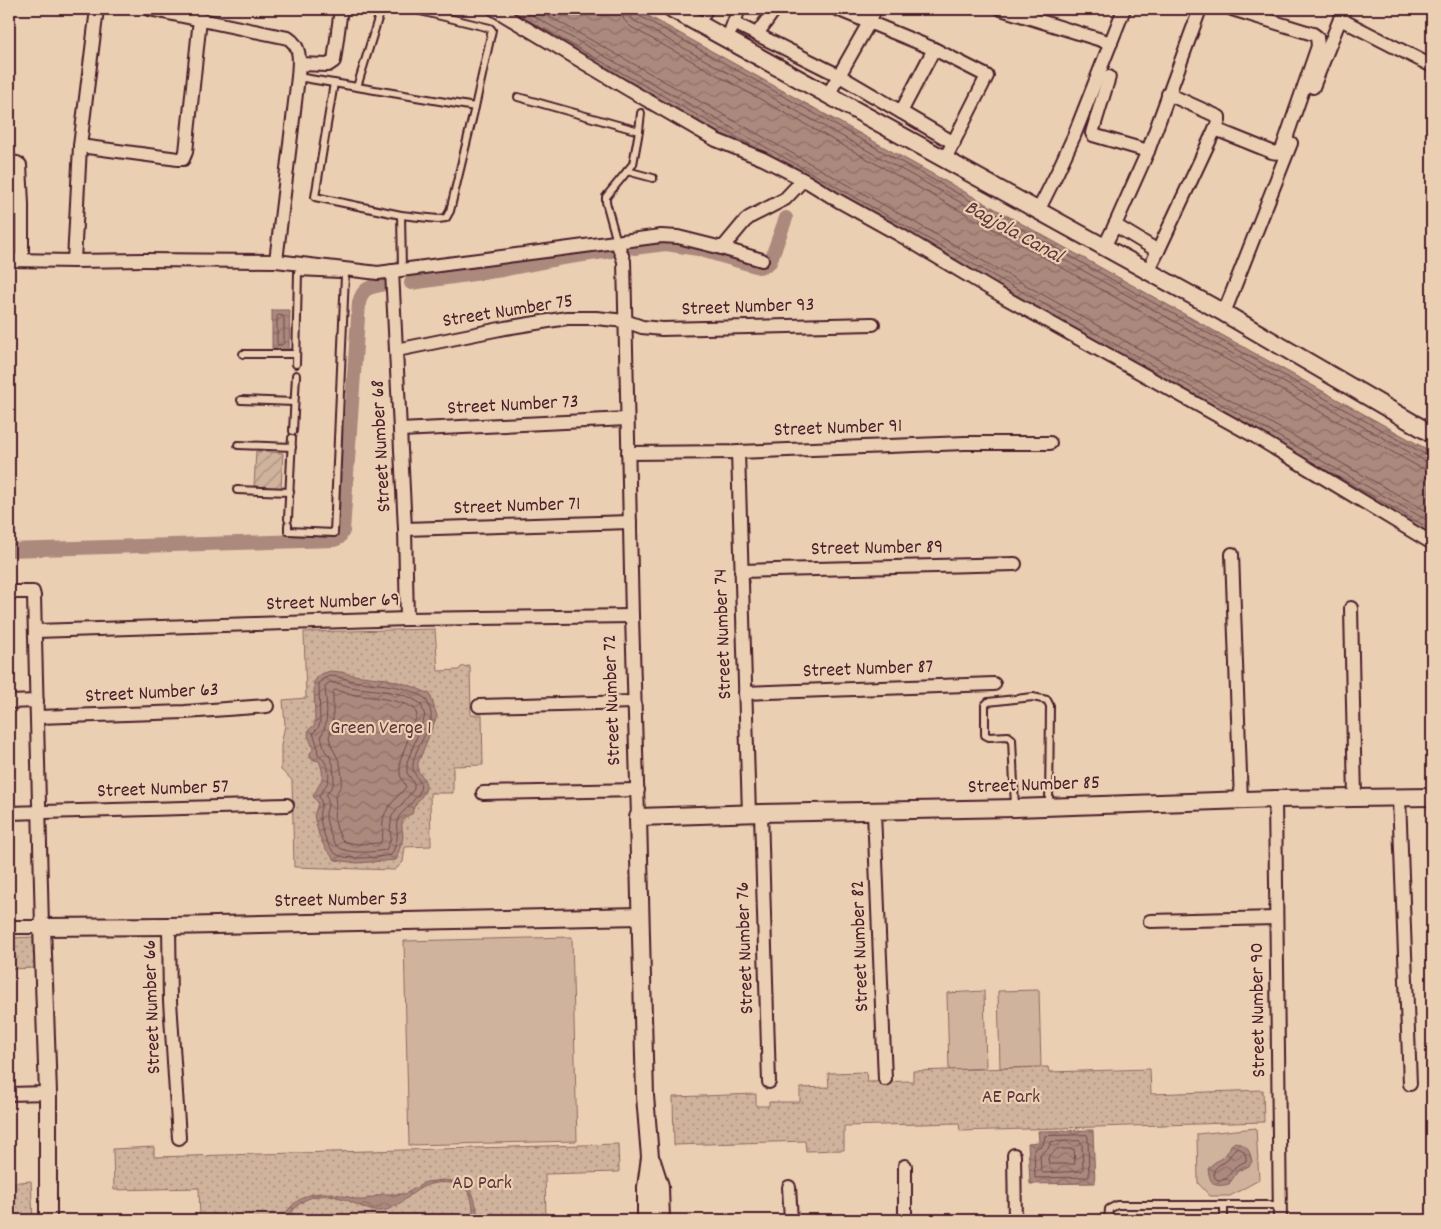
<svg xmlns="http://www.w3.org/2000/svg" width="1441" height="1229" font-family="Dekko,sans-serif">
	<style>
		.grass { fill: #d0b39c; stroke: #8d6964 }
		.park { fill: url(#park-dots); stroke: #8d6964 }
		.garden { fill: url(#garden-furrows); stroke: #8d6964 }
		.water { fill: url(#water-waves); stroke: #845f5c }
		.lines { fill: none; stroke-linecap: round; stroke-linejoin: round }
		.shore { stroke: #71494c; stroke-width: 1 }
		.canal { stroke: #ab897d; stroke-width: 14 }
		.service-casing { stroke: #4a1f2b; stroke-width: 10 }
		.minor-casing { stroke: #4a1f2b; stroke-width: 16 }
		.tertiary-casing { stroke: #4a1f2b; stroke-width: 20 }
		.service { stroke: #ebcfb2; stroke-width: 6 }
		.minor { stroke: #ebcfb2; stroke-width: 12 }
		.tertiary { stroke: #ebcfb2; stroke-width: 16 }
		.labels { text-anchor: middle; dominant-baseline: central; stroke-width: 4.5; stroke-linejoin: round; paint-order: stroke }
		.street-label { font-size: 20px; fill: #4a1f2b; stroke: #ebcfb2 }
		.park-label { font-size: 20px; fill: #5e353c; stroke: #ebcfb2 }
		.water-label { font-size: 21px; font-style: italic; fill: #5d343b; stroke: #ebcfb2 }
	</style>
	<defs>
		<pattern id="park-dots" width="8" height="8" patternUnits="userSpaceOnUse" patternTransform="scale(1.25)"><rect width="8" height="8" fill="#d0b39c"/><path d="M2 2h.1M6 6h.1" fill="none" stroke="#ab917f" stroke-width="1.8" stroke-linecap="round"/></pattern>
		<pattern id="garden-furrows" width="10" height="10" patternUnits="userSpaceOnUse" patternTransform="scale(1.25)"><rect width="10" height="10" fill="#d0b39c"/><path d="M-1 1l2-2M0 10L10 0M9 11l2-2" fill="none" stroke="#ab917f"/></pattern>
		<pattern id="water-waves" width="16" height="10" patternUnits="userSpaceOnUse" patternTransform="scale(1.25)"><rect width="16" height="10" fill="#ab897d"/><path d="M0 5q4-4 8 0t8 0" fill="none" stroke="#8d6f67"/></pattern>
	</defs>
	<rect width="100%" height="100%" fill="#ebcfb2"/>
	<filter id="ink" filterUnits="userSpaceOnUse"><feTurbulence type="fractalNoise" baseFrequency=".02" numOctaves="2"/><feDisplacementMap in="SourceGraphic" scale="10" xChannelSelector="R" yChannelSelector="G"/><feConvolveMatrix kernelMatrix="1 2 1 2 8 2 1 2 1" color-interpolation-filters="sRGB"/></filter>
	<g filter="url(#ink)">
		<g class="grass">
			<polygon points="572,937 577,1141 409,1145 404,941"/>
			<polygon points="1039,990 1041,1067 1000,1068 998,991"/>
			<polygon points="984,991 986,1068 949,1070 947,993"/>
			<polygon points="1256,1128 1259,1180 1230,1196 1210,1196 1198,1183 1197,1134"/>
		</g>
		<g class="park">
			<polygon points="435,629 438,671 459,670 461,667 470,666 471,715 482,715 483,765 453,766 453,793 430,793 431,846 405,847 403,862 395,870 294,867 292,780 281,770 281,745 285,725 283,700 306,698 304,632"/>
			<polygon points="34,937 35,968 9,969 9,938"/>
			<polygon points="1048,1067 1049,1072 1150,1069 1151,1094 1263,1090 1264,1122 960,1131 959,1123 844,1126 844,1150 806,1151 805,1141 674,1145 673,1097 756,1094 756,1106 769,1106 769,1102 800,1102 800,1088 829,1087 828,1073 866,1072 867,1082 913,1081 913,1071"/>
			<polygon points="618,1144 619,1172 545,1174 546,1220 200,1220 199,1188 114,1190 113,1149 154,1147 154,1157"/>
			<polygon points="31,1181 33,1220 9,1220 9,1183"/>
		</g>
		<polygon class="garden" points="256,451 283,453 281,488 254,486"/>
		<g class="water">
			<polygon points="498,9 636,9 1432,452 1432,536"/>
			<polygon points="272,310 290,310 289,350 272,350"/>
			<path d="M330,671l11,1 12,3 34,4 22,6 21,9 7,22 -19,47v8c20,22 -3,24 -6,43 -13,4 -10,12 -9,23 0,2 -6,20 -7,23l-39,3 -22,-3 -10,-12 -6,-13 -5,-19 4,-13 -5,-7c8,-15 13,-18 6,-35l-5,-1 -4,-2v-5l3,-3c-1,-9 -11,-19 1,-24l1,-4 -1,-40 5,-7z"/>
			<polygon points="1093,1130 1095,1183 1030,1184 1028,1143 1039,1142 1038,1131"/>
			<path d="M1235,1142c12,3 15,8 17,20l-3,4 -11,5 -9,13c-15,4 -19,0 -21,-15 8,-11 18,-9 23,-24z"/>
			<path d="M443,1180c28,2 30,9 35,35h-5c0,-6 0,-13 -3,-19 -6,-16 -34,-16 -47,-9 -15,7 -25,23 -43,24 -10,1 -19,-5 -29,-9 -17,-8 -38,-10 -53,3 -5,5 -9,11 -13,15l-4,-1c4,-5 8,-11 13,-15 20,-18 44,-10 65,-4h5l18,-6h23l21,-12z"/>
		</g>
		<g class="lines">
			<g class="shore">
				<polyline points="508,9 754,147"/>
				<polyline points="521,9 1432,523"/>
				<polyline points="536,9 1432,514"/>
				<polyline points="621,9 624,20 631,27 1421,468 1432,470"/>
				<polyline points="628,9 630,16 635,21 1425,461 1432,463"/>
				<polyline points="635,9 635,13 638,15 1428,456 1432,456"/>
				<polygon points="279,315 283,316 284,318 284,343 282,345 278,345 277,343 277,317"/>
				<polyline points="1312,462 1432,530"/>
				<path d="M330,676c9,0 15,3 23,5 25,4 53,3 73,18 2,5 6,13 5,19 -3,16 -16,30 -18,46 -1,14 12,16 6,29 0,1 -13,17 -14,17 -3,3 -6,5 -7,9 -3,6 0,12 -1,19 0,3 -4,15 -6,17 -11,2 -45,6 -55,-1 -9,-7 -14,-24 -16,-36 -2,-10 5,-10 -1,-22 2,-5 8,-10 9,-15 3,-10 -3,-22 -10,-27l-1,-10 -4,-11 5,-5 2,-5 -1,-39 4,-5z"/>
				<path d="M331,682c7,1 13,3 20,5 23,4 50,2 70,17l4,12 -18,46v11l7,10v6l-22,27 -2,14 1,8 -5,12c-12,2 -33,4 -44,-1 -10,-3 -14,-22 -16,-31 -1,-9 5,-13 0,-23l7,-10 1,-7 -1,-14 -4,-9 -4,-4 -4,-15c9,-14 5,-34 4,-50z"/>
				<path d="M335,690c5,1 10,3 16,4 22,4 43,4 63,14l3,7 -17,46v14l6,12c-7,8 -19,20 -22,29 -3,9 1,20 -4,27l-22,1 -13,-2 -4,-4 -4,-9 -3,-13 2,-11 -1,-9 6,-10 1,-8 -2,-15 -8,-16 -3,-10 4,-13v-32z"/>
				<polygon points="1087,1135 1088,1137 1089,1177 1035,1178 1034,1149 1043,1145 1045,1136"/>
				<polygon points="1080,1141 1082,1144 1083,1169 1082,1171 1043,1173 1041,1171 1040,1154 1048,1149 1051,1142"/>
				<path d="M1236,1148c7,0 11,6 10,13l-11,6 -9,12c-9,3 -13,0 -12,-9l5,-5 6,-3z"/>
				<polygon points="1057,1149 1074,1149 1075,1164 1049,1164 1048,1158"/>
			</g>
			<g class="canal">
				<polyline points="634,248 666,244 698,249 759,267 764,266 770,262 786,218"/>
				<polyline points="411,283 502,270 563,258 611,251"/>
				<path d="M9,550l325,-10 5,-2 4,-7 16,-228c4,-17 11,-15 26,-19"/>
			</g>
			<defs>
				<g id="service">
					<polyline points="701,24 710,9"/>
					<polyline points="298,77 475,107"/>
					<polyline points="334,83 315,197 401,215 438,219 446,218 450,211 475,107 492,30 490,28 412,9"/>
					<polyline points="357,87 381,9"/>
					<polyline points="518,97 639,131 633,164 606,197 606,202 617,242"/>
					<polyline points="639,131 641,113"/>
					<polyline points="627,171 653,178"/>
					<polyline points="401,215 402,269"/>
					<polyline points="243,354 296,354"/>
					<polyline points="296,364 298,272 340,274"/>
					<polyline points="241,400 294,402"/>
					<polyline points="293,431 296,375"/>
					<polyline points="238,445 292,447"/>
					<polyline points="237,490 290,492"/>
					<polyline points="288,519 292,438"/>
					<polyline points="288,525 288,531 334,533 345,275"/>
					<polyline points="1015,807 1012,739 1008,736 989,737 985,735 985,705 988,702 1033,697 1047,700 1050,706 1049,805"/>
					<polyline points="1224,1205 1224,1220"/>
					<polyline points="1108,1220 1109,1209 1117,1205 1280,1205"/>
				</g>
				<g id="minor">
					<path d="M149,9l139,29c14,9 11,23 10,39l-22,184"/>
					<polyline points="494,9 626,88 716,140 763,159 806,181 837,200 900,235 1004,297 1256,437 1432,543"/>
					<polyline points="837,9 934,49 987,76 945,159"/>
					<polyline points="1001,9 1111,43"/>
					<polyline points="1340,19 1432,66"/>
					<polyline points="734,23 838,75 954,143"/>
					<polyline points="731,30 739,9"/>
					<polyline points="757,34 775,9"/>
					<polyline points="299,64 328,65 334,61 341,9"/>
					<polyline points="1109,77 1092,133 1093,135 1148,151"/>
					<polyline points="1313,87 1344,9"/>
					<path d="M1168,94l51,23v4l-4,8 57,23c6,2 8,0 11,-5l35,-101 -1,-9 -4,-3 -81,-25"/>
					<polyline points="828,95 870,21 875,9"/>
					<polyline points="901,112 934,49"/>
					<polyline points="80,146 178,159 183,159 186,152 200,19"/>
					<polyline points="9,162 17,163 20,165 22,204 22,260"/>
					<polyline points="1038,211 1057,173 1074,136 1124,9"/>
					<polyline points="617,242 624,261 632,616 638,817"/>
					<polyline points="718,247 762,260"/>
					<polyline points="1104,247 1115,225"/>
					<polyline points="1158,251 1215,129"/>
					<polyline points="9,260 74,261 144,260 276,261 378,273 661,236 678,237 718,247 722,247 725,245 745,221 750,217 785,199 803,180"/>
					<polyline points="74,261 80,146 97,9"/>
					<polyline points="392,271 405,529 407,619"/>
					<polyline points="1148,271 1158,251 1115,225 1148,151 1200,9"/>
					<polyline points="1224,313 1291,143"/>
					<polyline points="397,350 505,328 567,318 596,318 625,321 642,327 662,329 873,324"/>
					<polyline points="400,430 627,419"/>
					<polyline points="738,452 749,814"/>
					<polyline points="628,453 738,452 965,443 1050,443"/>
					<polyline points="405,529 630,522"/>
					<polyline points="1232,554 1241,801"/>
					<polyline points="741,571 1015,564"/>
					<polyline points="9,592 33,592 34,596 42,927 9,927"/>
					<polyline points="1351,608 1355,799"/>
					<polyline points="36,631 407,619 632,616"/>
					<polyline points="745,693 994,684"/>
					<polyline points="9,702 37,701"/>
					<polyline points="479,706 634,702"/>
					<polyline points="38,717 185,712 267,706"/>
					<polyline points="483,793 638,790"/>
					<polyline points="1399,798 1410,1084"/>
					<polyline points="1275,799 1280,1220"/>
					<polyline points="874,812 885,1079"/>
					<polyline points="9,813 287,805"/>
					<polyline points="761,813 769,1082"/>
					<polyline points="1150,921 1276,918"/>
					<polyline points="169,926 170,1001 179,1138"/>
					<polyline points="9,1094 48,1093"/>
					<polyline points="1014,1155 1015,1220"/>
					<polyline points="905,1166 905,1220"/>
					<polyline points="789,1187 791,1220"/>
				</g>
				<g id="tertiary">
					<polyline points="672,9 1224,313 1432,434"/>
					<polyline points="652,1161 660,1186 661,1220"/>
					<polyline points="48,1220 48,1093 42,927 169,926 640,916"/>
					<polyline points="646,1220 646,1187 650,1157 645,1096 638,817 761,813 1015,808 1275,799 1432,797"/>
				</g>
			</defs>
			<use href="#service" class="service-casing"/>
			<use href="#minor" class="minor-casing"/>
			<use href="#tertiary" class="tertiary-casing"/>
			<use href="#service" class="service"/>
			<use href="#minor" class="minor"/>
			<use href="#tertiary" class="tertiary"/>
		</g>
	</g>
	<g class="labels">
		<g class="street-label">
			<text transform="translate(748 308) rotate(-2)">Street Number 93</text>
			<text transform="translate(508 312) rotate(-9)">Street Number 75</text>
			<text transform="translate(513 406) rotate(-3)">Street Number 73</text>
			<text transform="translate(838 429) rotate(-2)">Street Number 91</text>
			<text transform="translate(382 446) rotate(-93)">Street Number 68</text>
			<text transform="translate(517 507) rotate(-2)">Street Number 71</text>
			<text transform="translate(877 549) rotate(-1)">Street Number 89</text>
			<text transform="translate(333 603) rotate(-2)">Street Number 69</text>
			<text transform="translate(724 634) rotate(-92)">Street Number 74</text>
			<text transform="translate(868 670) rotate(-2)">Street Number 87</text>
			<text transform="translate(152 694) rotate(-3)">Street Number 63</text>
			<text transform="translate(613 700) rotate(-92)">Street Number 72</text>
			<text transform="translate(1034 786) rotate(-2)">Street Number 85</text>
			<text transform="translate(163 790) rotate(-2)">Street Number 57</text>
			<text transform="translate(341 901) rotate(-1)">Street Number 53</text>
			<text transform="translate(861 946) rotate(-92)">Street Number 82</text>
			<text transform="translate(746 948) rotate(-92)">Street Number 76</text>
			<text transform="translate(153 1007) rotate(-92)">Street Number 66</text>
			<text transform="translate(1259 1010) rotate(-91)">Street Number 90</text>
		</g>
		<g class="park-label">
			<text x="381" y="729">Green Verge 1</text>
			<text x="1011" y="1098">AE Park</text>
			<text x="482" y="1184">AD Park</text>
		</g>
		<g class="water-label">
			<text transform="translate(1013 233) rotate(29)">Bagjola Canal</text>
		</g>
	</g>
	<rect width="1441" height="1229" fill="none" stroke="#ebcfb2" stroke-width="30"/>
	<rect x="15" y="15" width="1411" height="1199" fill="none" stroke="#4a1f2b" stroke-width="2" filter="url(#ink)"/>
</svg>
